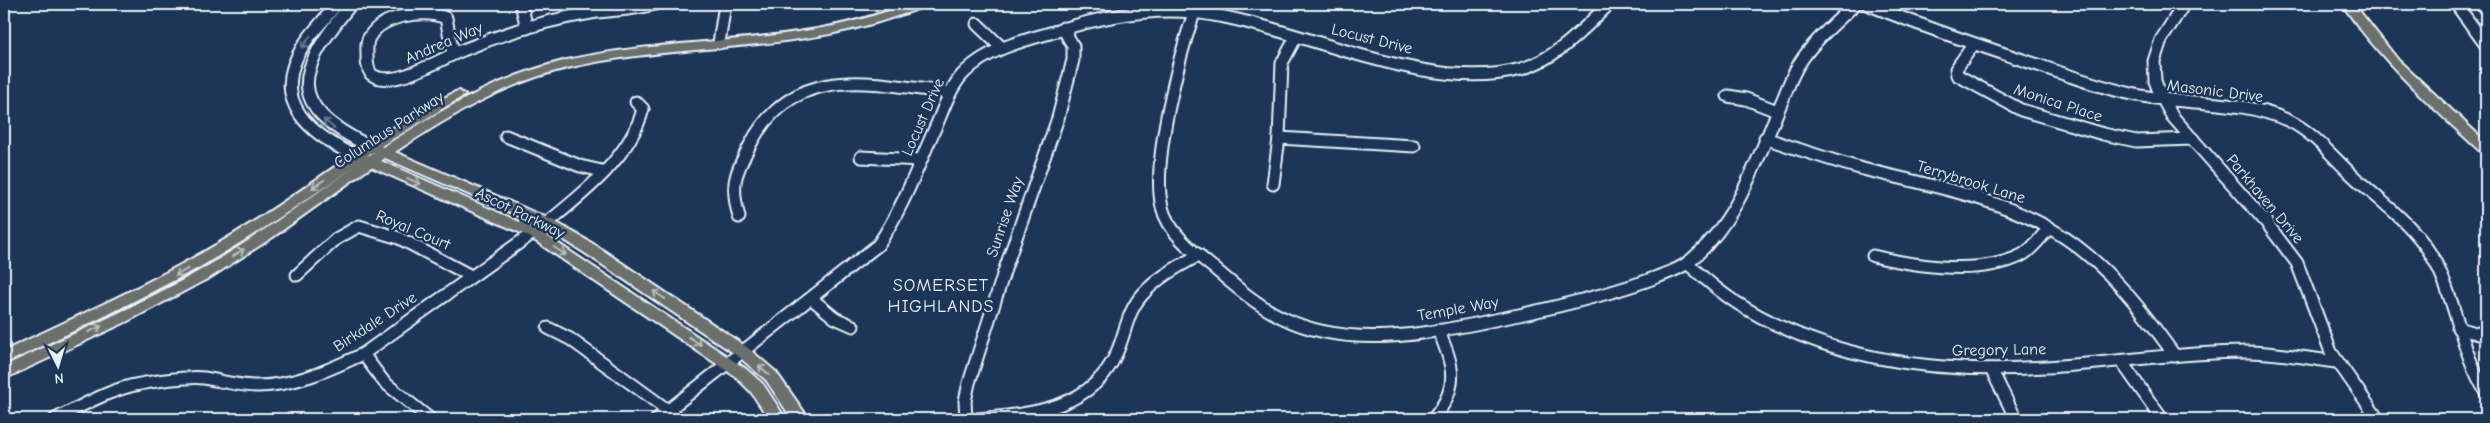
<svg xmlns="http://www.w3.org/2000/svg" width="2490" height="423" font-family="'Comic Neue',sans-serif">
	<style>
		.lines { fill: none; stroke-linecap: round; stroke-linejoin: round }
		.minor-casing { stroke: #e8f1f8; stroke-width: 15 }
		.major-casing { stroke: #e8f1f8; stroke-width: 4 }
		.minor { stroke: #1d3557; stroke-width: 11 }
		.major { fill: #6c706d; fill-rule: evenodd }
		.oneway { stroke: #64778f }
		.oneway2 { stroke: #b6bdc0 }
		.labels { text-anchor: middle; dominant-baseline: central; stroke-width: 5; stroke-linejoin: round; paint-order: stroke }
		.street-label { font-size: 16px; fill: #e8f1f8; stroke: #1d3557 }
		.neighbourhood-label { font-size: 18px; letter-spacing: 1px; fill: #e8f1f8; stroke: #1d3557 }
	</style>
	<rect width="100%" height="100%" fill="#1d3557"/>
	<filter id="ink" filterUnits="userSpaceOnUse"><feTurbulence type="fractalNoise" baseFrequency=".02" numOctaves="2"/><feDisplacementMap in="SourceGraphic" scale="10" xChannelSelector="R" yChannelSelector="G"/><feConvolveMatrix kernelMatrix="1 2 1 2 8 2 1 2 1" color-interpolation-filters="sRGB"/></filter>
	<g filter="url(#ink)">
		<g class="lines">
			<defs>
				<g id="minor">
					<path d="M336,4c-10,15 -24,27 -33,42 -35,56 8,89 55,111"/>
					<path d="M351,4c-54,67 -69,100 20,143"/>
					<polyline points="521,4 527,28"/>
					<path d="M1867,4c56,23 113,42 171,61 31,11 62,22 94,29 51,12 106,4 155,26 25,11 43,34 63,53 24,23 53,43 74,71 32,43 33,102 62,148"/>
					<polyline points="2184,4 2161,40 2154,61 2155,81 2160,94 2172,116 2266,222 2297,263 2331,352 2378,419"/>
					<polyline points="2456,4 2486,45"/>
					<path d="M1194,13c-15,44 -43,150 -32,194 6,26 33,46 53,62 21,18 42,36 66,48 74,37 162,13 238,-2 46,-10 93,-21 138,-38 10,-4 21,-7 30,-14 51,-39 71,-107 96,-164 5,-12 9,-24 16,-35 14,-23 37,-41 56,-60"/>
					<polyline points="977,24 1002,48"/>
					<polyline points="719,43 725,4"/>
					<polyline points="1973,45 1956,69 1957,75 2021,110 2103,134 2136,141 2193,139"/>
					<path d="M453,53l-7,-35c-21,-9 -63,-3 -76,18 -4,5 -3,12 -3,19 0,7 0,13 4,19 21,17 70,-16 92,-24 41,-17 84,-30 128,-37 21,-3 43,-3 64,-9"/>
					<polyline points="1728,96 1746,99 1777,111"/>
					<polyline points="506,136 580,166 602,171"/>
					<polyline points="1279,138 1414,146"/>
					<path d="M1765,138c32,11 65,22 98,31 64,16 130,27 188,60 52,30 90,79 124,127"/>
					<polyline points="861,157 921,160"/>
					<polyline points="1273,184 1279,138 1282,63 1296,37"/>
					<path d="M739,217c-9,-33 -4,-43 11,-72 44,-84 122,-62 200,-52"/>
					<path d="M1873,256c43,10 108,20 149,-1 11,-6 19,-18 27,-27"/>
					<path d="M1687,263c16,14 32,29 50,40 92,58 203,71 309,64 67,-4 133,-15 200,-15 30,0 60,6 90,10"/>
					<polyline points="297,275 336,239 359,226 399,238 471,276"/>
					<polyline points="812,299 835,318 853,326"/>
					<polyline points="548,328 570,339 680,419"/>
					<polyline points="2458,328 2486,336"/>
					<polyline points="363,354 384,382 430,419"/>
					<polyline points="2121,361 2162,419"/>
					<polyline points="1991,369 2016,419"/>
					<path d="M55,419c27,-13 55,-30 85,-35 15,-3 50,-8 64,-6 18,3 35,8 53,8 37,0 74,-17 106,-32l184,-131c36,-29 84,-67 96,-114l-7,-7"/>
					<path d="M657,419l221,-174c25,-37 40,-79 58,-119 8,-18 15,-41 29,-54 24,-24 61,-32 92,-41 44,-14 90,-23 135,-19 101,10 231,84 329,57 37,-11 61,-39 88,-65"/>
					<polyline points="966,419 965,401 969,383 1005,269 1058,118 1073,60 1073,46 1063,28"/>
					<path d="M978,419c53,-5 115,-10 139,-67 9,-20 10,-41 26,-58 15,-17 36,-28 56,-39"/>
					<path d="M1433,419c27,-32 21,-54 5,-89"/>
				</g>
				<g id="major">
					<path d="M909,4h16c-6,6 -19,9 -28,12 -104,37 -218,27 -325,51 -64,14 -123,49 -177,85l157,68 43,25 153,103 28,24 33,47h-17l-26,-39 -28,-24 -153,-103 -43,-27 -157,-68 -4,3 157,69 208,139 17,15 23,35h-17l-18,-27 -15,-15 -208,-141 -157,-69 -98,70 -62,40 -85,45 -122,57v-13c65,-30 132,-59 195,-95 56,-32 108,-72 161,-108l-99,67 -61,37 -95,49 -101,48v-13c83,-39 168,-77 246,-127 69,-44 132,-94 205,-132l4,-1 6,4 -84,51 2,1c57,-37 117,-71 184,-87 84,-19 170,-16 255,-32 30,-5 58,-14 87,-24zM373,151l1,2 -7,3z"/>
					<path d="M2342,4h12l44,56 88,82v11l-5,-1c-50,-46 -100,-91 -139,-148z"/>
				</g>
			</defs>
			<use href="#minor" class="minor-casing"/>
			<use href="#major" class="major-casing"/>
			<use href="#minor" class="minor"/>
			<use href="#major" class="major"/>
		</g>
		<defs><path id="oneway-shaft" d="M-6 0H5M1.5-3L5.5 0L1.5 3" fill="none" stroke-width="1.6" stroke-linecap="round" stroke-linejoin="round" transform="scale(1.25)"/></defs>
		<g class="oneway">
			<use href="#oneway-shaft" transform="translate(306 42) rotate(126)"/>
			<use href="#oneway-shaft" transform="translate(329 124) rotate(-140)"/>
		</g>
		<g class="oneway2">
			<use href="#oneway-shaft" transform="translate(414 181) rotate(23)"/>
			<use href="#oneway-shaft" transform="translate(318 184) rotate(145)"/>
			<use href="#oneway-shaft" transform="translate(560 251) rotate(32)"/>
			<use href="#oneway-shaft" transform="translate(238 253) rotate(-34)"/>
			<use href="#oneway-shaft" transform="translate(182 272) rotate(151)"/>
			<use href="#oneway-shaft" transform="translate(659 295) rotate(-146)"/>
			<use href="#oneway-shaft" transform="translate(95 329) rotate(-25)"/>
			<use href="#oneway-shaft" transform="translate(695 341) rotate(34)"/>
			<use href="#oneway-shaft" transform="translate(764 370) rotate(-139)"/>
		</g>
	</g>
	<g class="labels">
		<g class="street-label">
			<text transform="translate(1372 39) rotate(14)">Locust Drive</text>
			<text transform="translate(444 43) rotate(-23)">Andrea Way</text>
			<text transform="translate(2215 91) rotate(7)">Masonic Drive</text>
			<text transform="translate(2058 103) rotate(18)">Monica Place</text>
			<text transform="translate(923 117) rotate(-66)">Locust Drive</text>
			<text transform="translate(389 130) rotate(-33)">Columbus Parkway</text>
			<text transform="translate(1971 182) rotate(17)">Terrybrook Lane</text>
			<text transform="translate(2265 199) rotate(50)">Parkhaven Drive</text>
			<text transform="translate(520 213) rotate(26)">Ascot Parkway</text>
			<text transform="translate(1005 217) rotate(-71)">Sunrise Way</text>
			<text transform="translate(413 230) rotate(23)">Royal Court</text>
			<text transform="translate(1458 309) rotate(-10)">Temple Way</text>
			<text transform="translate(375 322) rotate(-33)">Birkdale Drive</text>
			<text transform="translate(1999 350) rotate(-1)">Gregory Lane</text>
		</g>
		<g class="neighbourhood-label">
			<text x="941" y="285">SOMERSET<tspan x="941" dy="21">HIGHLANDS</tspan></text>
		</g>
	</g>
	<rect width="2490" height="423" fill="none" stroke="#1d3557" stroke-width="20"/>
	<rect x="10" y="10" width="2470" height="403" fill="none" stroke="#e8f1f8" stroke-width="2" filter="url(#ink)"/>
	<g transform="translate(58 366) rotate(175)" stroke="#1d3557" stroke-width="4" paint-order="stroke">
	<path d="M0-4L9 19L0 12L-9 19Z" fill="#e8f1f8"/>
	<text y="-8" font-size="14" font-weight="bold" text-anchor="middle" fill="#e8f1f8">N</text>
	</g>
</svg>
